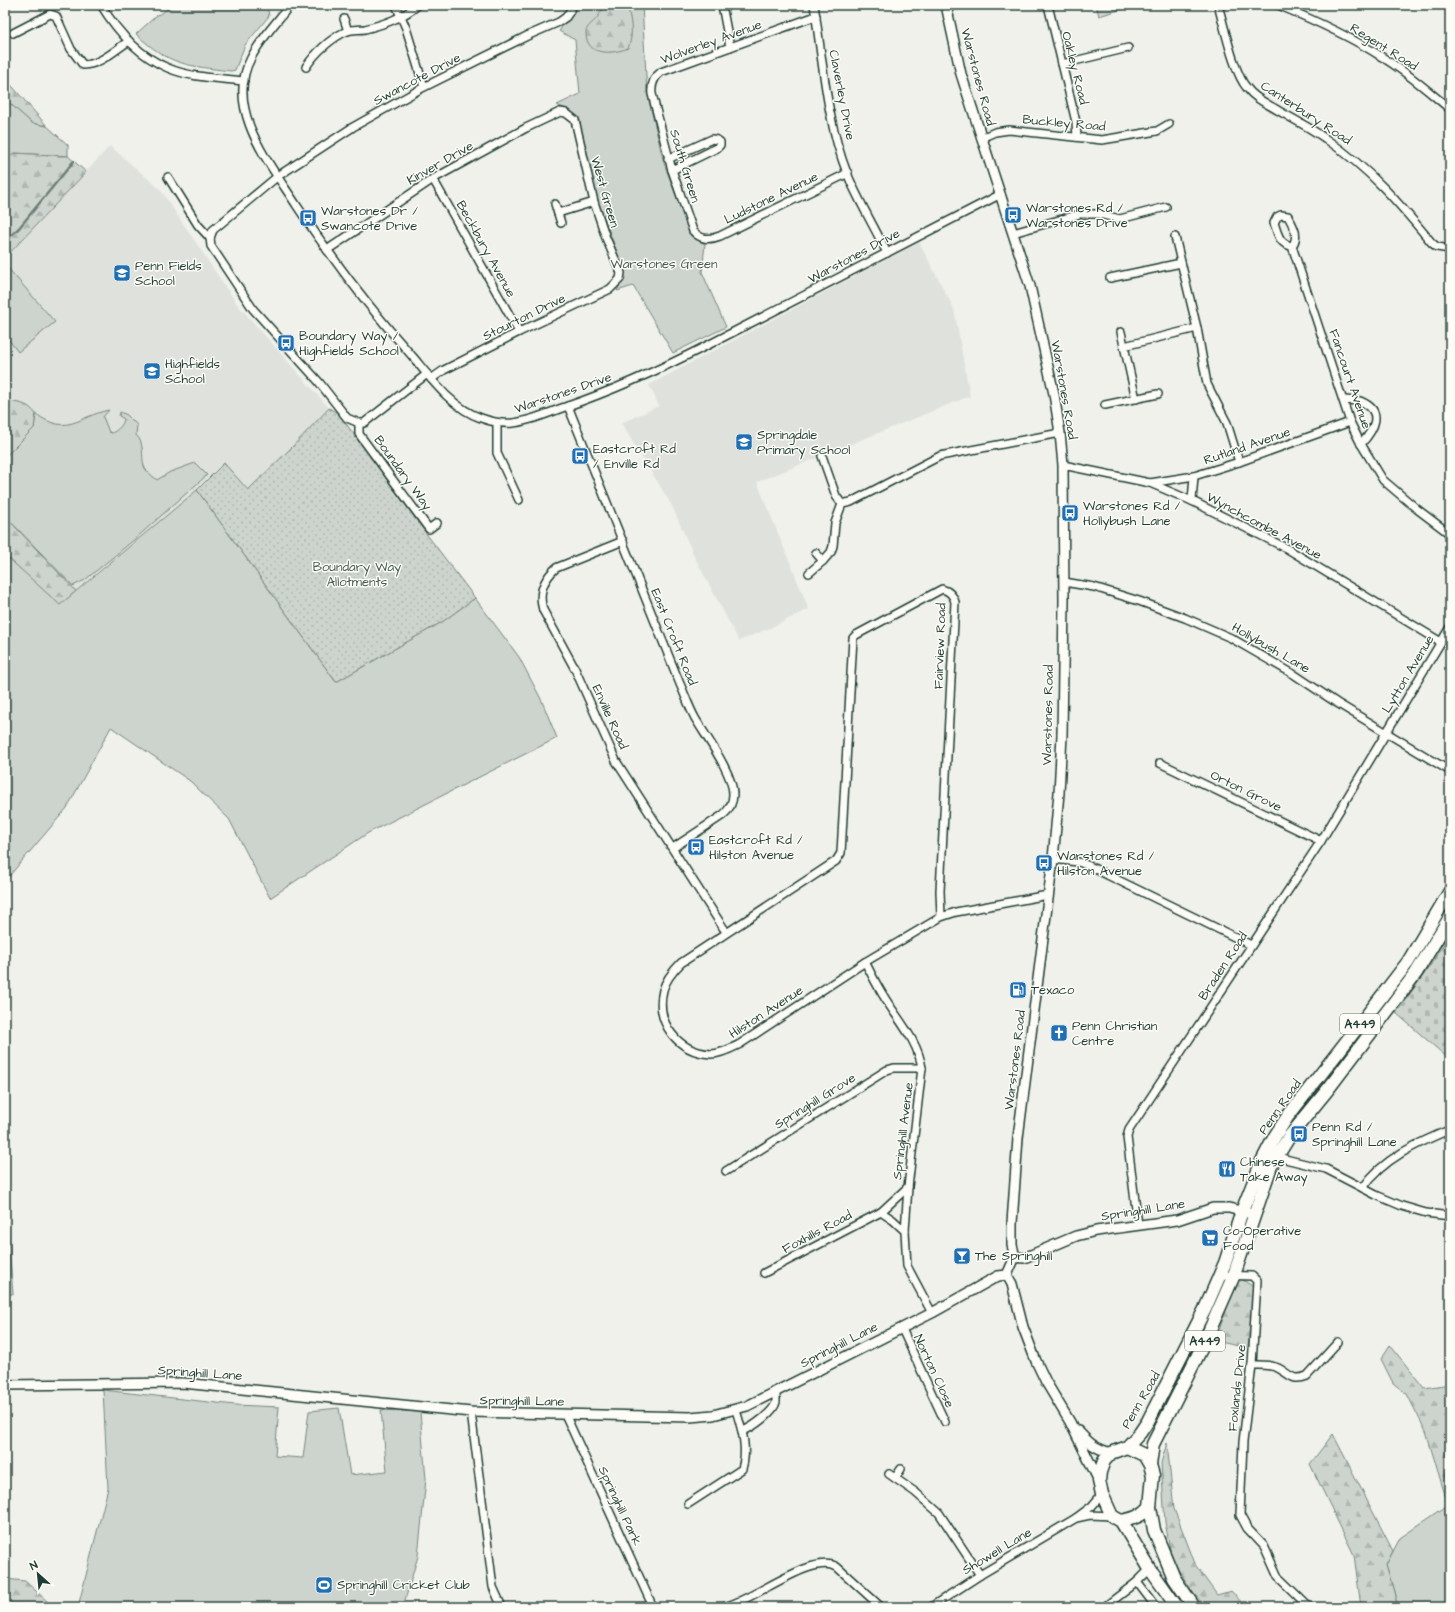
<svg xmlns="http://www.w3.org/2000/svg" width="1455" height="1612" font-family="'Architects Daughter',sans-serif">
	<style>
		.built { fill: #dfe2dc }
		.green { fill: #cdd3cd; stroke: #768880 }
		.forest { fill: url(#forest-firs); stroke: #768880 }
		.cemetery { fill: url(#cemetery-stones); stroke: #768880 }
		.garden { fill: url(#garden-dots); stroke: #768880 }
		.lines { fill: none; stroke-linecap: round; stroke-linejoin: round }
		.stream { stroke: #6c8077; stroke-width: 2.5 }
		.street-casing { stroke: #1f3d34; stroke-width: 10 }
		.secondary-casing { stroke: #1f3d34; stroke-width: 12 }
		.highway-casing { stroke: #1f3d34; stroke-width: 15 }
		.street { stroke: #fdfcf7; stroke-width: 7 }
		.secondary { stroke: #fdfcf7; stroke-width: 9 }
		.highway { stroke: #fdfcf7; stroke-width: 12 }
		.labels { text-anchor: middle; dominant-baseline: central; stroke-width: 3; stroke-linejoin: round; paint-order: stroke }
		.shield { fill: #fdfcf7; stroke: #62766e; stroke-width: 1 }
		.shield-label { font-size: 12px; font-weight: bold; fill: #1f3d34 }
		.street-label { font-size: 13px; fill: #1f3d34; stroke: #fdfcf7 }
		.poi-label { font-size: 13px; fill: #1f3d34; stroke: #fdfcf7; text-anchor: start }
		.park-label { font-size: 13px; fill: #425b53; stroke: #fdfcf7 }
	</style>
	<defs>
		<pattern id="forest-firs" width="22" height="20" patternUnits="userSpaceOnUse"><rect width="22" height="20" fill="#cdd3cd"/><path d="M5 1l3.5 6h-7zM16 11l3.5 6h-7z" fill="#b0b6b1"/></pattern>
		<pattern id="cemetery-stones" width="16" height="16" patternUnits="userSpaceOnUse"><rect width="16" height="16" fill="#cdd3cd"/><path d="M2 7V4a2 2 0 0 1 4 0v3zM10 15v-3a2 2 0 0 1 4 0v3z" fill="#b0b6b1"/></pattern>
		<pattern id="garden-dots" width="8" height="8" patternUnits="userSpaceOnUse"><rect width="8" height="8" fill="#cdd3cd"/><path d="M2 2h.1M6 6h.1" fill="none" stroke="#b0b6b1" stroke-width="1.8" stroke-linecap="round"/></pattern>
	</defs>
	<rect width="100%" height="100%" fill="#f0f1eb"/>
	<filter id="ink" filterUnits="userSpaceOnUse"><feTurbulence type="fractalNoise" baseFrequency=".025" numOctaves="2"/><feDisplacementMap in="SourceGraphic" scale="8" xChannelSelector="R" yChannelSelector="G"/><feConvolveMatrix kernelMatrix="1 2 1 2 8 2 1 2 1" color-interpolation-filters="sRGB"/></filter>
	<g filter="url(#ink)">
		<g class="built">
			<polygon points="110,146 160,189 237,304 329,408 292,447 248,490 224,463 197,490 62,602 5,547 5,258"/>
			<polygon points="919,242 954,309 970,396 757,482 809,609 770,628 739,641 695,558 671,504 621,423 659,406 649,385"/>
		</g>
		<g class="green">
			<path d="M175,5h92l2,11 -24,29 -10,25 -4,1c-44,-5 -62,-6 -95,-37l20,-18z"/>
			<polygon points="573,5 642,5 647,92 664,163 691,236 705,244 702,272 726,327 673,353 633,286 617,291 625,273 598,202 578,117 570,111 557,105 580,94 575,40 559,31 573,11"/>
			<polygon points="1096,5 1136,5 1099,16"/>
			<polygon points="5,99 32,123 47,126 68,145 68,156 14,153 5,160"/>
			<polygon points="7,267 55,322 18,352 5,335 5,268"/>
			<path d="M109,410l-6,7 6,15 3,1c6,-3 11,-8 12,-14l-5,-3 1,-4 7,3 10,10 -1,10c9,8 5,20 8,31 2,6 8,9 13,14l13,-8 25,-9 12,12 -72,64 -50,41 -12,6 -68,-70v-59l29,-29 2,-14c32,23 42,2 73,-4z"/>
			<polygon points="197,490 336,682 442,622 475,598 519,657 541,699 557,738 368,833 270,898 229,819 190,781 111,727 67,808 5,881 5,547 63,602"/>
			<polygon points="5,1194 13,1294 5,1294"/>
			<polygon points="103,1390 235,1405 279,1407 275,1456 303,1458 309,1411 339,1408 350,1475 387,1471 381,1410 420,1412 426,1479 418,1556 403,1607 78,1607 108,1488"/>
			<polygon points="1448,1505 1450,1506 1450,1607 1398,1607 1386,1565 1400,1538"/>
		</g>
		<g class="forest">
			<path d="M606,5h21c4,14 7,30 1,43 -14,6 -42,9 -42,-15 0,-7 7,-10 11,-15 3,-4 5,-9 9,-13z"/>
			<polygon points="5,78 47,126 32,123 5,99"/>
			<polygon points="14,153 68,156 86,172 5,258 5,160"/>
			<path d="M12,402c11,1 17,3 24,12l-2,14 -29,29v-50z"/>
			<polygon points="5,516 76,591 60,605 5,555"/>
			<polygon points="1238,1277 1254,1287 1248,1348 1215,1341"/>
			<polygon points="1390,1345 1424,1388 1450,1384 1450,1506 1448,1505 1426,1432 1407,1394 1393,1383 1381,1359"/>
			<polygon points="1333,1434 1393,1551 1386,1565 1398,1607 1361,1607 1354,1555 1310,1464"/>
			<polygon points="1167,1443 1174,1509 1178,1519 1196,1566 1217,1595 1231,1591 1246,1607 1206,1607 1194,1594 1172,1560 1165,1522 1161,1463"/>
			<polygon points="5,1579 25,1581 48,1602 57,1607 5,1607"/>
		</g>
		<polygon class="cemetery" points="1450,934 1450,1060 1396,1013 1430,966"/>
		<polygon class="garden" points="329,408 339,414 428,536 475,598 442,622 336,682 197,490 224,463 248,490 292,447"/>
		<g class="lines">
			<polyline class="stream" points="5,241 19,228 74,161"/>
			<defs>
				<g id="street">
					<path d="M101,5c16,26 38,51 67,63 23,10 51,10 76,13"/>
					<path d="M290,5c-13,17 -29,33 -39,53 -27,51 19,106 46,148 35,53 74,104 116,151 19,23 39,51 68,61 11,4 21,6 32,5 18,-2 35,-10 52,-16 50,-17 98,-39 145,-63 97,-49 194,-99 291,-150"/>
					<polyline points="396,5 406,28 424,87"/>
					<polyline points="722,5 730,47"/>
					<path d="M814,5c9,56 12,114 33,168 11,27 27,53 40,80"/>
					<polyline points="1048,5 1076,122 1077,137"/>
					<path d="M1218,5c6,20 16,69 29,83 8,11 21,16 32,23 16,9 32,17 47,28 45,31 72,63 106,104l5,4 13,2"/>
					<path d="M1278,5c36,15 72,31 104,52 25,15 46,34 68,52"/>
					<path d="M816,16l-155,56c-8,6 -10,13 -9,22l20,76 21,61c8,9 16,9 27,5l128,-63"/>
					<polyline points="344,19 348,31"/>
					<path d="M13,33l37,-19 6,2 15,33 12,16c17,0 32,-15 46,-24"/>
					<polyline points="1062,64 1128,48"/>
					<path d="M306,67c9,-14 25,-29 41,-36 6,-2 12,-1 18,-2 20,-5 37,-11 53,-24"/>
					<polyline points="981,138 995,132 1009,130 1102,140 1157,131 1169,124"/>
					<polyline points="668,159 712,139 717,140 720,142 720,145 717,148 672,170"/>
					<polyline points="168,177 198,225 210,238"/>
					<polyline points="433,179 519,332"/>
					<polyline points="555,204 561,223"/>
					<polyline points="558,213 594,202"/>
					<path d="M1281,215l7,1c5,10 12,20 4,30 -13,-2 -14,-12 -18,-23l3,-6z"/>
					<polyline points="1013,233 1080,214 1099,214 1120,219 1166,207"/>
					<polyline points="1175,237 1197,328 1207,384 1227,423 1239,462"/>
					<polyline points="210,238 213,230 278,176 353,127 424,87 529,35 559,22 566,17 570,11 571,5"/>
					<polyline points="210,238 211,246 253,309 319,382 347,418 359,423"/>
					<polyline points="1292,246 1350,422 1361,444 1383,480 1417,509 1450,534"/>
					<polyline points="327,250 433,179 526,128 560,112 566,113 575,120 594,202 606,238 621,273 620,279 610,289 519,332 444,370 431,379"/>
					<polyline points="1110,278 1181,263"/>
					<polyline points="1121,332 1124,346"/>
					<polyline points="1136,399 1124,346 1197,328"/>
					<path d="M1344,400c5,1 11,0 16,1 25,10 14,29 1,43"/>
					<polyline points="1105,405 1158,394"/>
					<path d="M568,406l112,278c5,11 9,23 15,34 11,19 38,55 38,76 0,8 -4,16 -10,21l-50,33"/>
					<polyline points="359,423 359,434 429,529 437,523"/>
					<polyline points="359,423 364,423 427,374"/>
					<polyline points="497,423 497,453 519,500"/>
					<polyline points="822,456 836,496 842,504 851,502 940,456 1060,433"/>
					<polyline points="1063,465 1150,483 1192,501 1286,548 1441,642"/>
					<polyline points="1150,483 1194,476 1239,462 1350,422"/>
					<polyline points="1192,501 1194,476"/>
					<path d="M623,541l-67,27c-13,12 -18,25 -13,42l32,59 41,92 110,171"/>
					<polyline points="816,553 823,561"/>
					<polyline points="809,573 823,561 831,552 833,546 835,523 842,504"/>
					<polyline points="1064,582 1094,587 1139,601 1185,618 1231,638 1295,675 1337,703 1450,771"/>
					<polyline points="1160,763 1321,841"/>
					<polyline points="1053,859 1078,862 1087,865 1251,945"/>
					<path d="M941,917l-1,-26 15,-289c-2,-8 -6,-11 -13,-13l-86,46 -3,3 -12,215 -5,8 -155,102c-8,8 -15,16 -18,27 -8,33 15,62 48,64 10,0 21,-6 29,-10l125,-82 76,-45 15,-5 92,-17"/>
					<path d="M865,962c6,11 11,22 18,33 14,24 35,45 39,73l-14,119 -3,44 2,35 25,47"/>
					<polyline points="1277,1157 1326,1169 1376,1195 1402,1206 1426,1213 1450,1216"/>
					<polyline points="726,1171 887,1070 894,1068 922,1068"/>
					<path d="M1363,1188c19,-29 55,-45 86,-58"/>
					<polyline points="1138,1225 1127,1137 1129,1130 1321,841 1450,627"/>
					<polyline points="905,1231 893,1220 881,1212 908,1187"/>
					<polyline points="764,1273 881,1212"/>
					<polyline points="1220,1275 1252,1276 1257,1281 1252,1365 1243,1442 1240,1515 1247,1528 1264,1546 1278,1577 1309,1607"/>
					<polyline points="902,1329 945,1422"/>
					<path d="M1252,1365c8,0 18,-1 26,3 12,6 14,14 29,8l31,-34"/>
					<polyline points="471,1412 493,1587 502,1607"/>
					<polyline points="565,1414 653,1607"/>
					<path d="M743,1431c10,-4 31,-19 33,-29 0,-3 0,-7 0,-10"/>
					<polyline points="889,1474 915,1492 939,1513 980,1575"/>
					<polyline points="895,1478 901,1469"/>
					<polyline points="1102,1494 1092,1506 1076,1518 1090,1515 1112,1516"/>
					<path d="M688,1504l54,-35c6,-21 0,-39 -6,-59"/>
					<polyline points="1150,1569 1137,1582 1156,1607"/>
					<path d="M723,1607c29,-5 89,-55 114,-40l44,40"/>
					<polyline points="931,1607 980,1575 1076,1518"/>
					<polyline points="1109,1607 1107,1605 1137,1582"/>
				</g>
				<g id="secondary">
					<polyline points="946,5 961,74 1030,286 1054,394 1060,433 1063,465 1064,601 1062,735 1059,793 1053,859 1018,1138 1012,1223 1012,1245 1015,1257 1007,1275 1012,1284 1023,1327 1036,1361 1046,1382 1070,1422 1099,1481"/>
					<polyline points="1015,1257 1024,1258 1076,1236 1096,1231 1177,1220 1213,1208 1229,1208 1255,1215"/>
					<polyline points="5,1385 183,1383 471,1412 690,1417 713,1415 747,1406 932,1313 998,1276 1007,1275"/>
					<path d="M1078,1431c11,12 16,17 33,22"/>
				</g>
				<g id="highway">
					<polyline points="1127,1447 1140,1433 1148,1421 1205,1309 1225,1263 1242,1211 1262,1161 1275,1136 1288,1116 1375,1005 1408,962 1450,891"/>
					<polyline points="1150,1465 1153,1444 1204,1343 1234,1275 1271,1166 1289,1137 1329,1088 1416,973 1450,917"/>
					<path d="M1121,1521c12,-2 21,-5 29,-14"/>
					<polyline points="1177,1607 1150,1569 1121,1521 1112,1516 1102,1494 1099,1481 1100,1472 1104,1461 1111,1453 1127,1447 1144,1455 1150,1465 1153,1475 1150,1507 1154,1530 1174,1578 1194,1607"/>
				</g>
			</defs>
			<use href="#street" class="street-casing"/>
			<use href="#secondary" class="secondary-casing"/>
			<use href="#highway" class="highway-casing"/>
			<use href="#street" class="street"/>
			<use href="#secondary" class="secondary"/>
			<use href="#highway" class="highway"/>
		</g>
	</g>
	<defs>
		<symbol id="bus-square" viewBox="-11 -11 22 22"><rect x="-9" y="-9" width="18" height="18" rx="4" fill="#1f6fb2" stroke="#fdfcf7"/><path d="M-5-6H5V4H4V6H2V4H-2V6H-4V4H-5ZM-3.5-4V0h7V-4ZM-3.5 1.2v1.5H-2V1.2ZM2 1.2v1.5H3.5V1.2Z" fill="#fff"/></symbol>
		<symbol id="school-square" viewBox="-11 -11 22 22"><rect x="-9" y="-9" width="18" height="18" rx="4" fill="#1f6fb2" stroke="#fdfcf7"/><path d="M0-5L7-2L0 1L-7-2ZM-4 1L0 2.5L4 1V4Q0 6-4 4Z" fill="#fff"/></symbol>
		<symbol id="fuel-square" viewBox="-11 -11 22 22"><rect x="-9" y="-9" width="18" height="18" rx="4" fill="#1f6fb2" stroke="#fdfcf7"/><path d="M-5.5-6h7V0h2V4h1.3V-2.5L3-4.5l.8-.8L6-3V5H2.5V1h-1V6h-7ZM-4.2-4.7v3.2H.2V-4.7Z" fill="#fff"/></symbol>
		<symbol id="church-square" viewBox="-11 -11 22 22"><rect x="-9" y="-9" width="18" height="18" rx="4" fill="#1f6fb2" stroke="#fdfcf7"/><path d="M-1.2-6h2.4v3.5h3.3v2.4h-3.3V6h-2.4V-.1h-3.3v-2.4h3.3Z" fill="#fff"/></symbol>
		<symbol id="restaurant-square" viewBox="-11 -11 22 22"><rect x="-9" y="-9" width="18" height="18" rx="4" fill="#1f6fb2" stroke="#fdfcf7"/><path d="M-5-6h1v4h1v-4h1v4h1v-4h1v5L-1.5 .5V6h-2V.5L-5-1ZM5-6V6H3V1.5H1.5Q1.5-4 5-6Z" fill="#fff"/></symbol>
		<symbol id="supermarket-square" viewBox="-11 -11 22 22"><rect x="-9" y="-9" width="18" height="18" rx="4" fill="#1f6fb2" stroke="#fdfcf7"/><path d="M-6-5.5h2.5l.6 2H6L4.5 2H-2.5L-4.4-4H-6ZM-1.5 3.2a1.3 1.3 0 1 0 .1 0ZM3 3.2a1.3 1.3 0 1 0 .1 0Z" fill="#fff"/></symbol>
		<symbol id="bar-square" viewBox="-11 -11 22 22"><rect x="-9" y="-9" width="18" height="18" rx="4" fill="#1f6fb2" stroke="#fdfcf7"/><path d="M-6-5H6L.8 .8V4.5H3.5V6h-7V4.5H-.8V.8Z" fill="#fff"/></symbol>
		<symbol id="stadium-square" viewBox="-11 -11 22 22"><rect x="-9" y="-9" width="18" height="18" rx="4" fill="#1f6fb2" stroke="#fdfcf7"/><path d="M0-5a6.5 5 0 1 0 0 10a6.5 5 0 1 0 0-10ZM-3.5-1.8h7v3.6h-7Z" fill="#fff"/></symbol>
	</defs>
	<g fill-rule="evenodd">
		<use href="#bus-square" x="1003" y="205" width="20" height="20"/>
		<use href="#bus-square" x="298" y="208" width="20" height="20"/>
		<use href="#school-square" x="112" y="263" width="20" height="20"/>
		<use href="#bus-square" x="276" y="333" width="20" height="20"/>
		<use href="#school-square" x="142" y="361" width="20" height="20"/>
		<use href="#school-square" x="734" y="432" width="20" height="20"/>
		<use href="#bus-square" x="570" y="446" width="20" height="20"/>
		<use href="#bus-square" x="1060" y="503" width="20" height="20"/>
		<use href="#bus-square" x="686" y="837" width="20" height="20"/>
		<use href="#bus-square" x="1034" y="853" width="20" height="20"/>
		<use href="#fuel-square" x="1008" y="980" width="20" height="20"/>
		<use href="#church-square" x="1049" y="1023" width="20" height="20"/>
		<use href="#bus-square" x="1289" y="1124" width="20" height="20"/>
		<use href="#restaurant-square" x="1217" y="1159" width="20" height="20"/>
		<use href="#supermarket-square" x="1200" y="1228" width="20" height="20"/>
		<use href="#bar-square" x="952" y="1246" width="20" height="20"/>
		<use href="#stadium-square" x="314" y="1575" width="20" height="20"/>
	</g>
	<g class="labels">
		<g class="shield">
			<rect x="1340" y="1014" width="40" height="20" rx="3"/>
			<rect x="1185" y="1331" width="40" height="20" rx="3"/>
		</g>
		<g class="shield-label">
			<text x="1360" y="1024">A449</text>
			<text x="1205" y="1341">A449</text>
		</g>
		<g class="street-label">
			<text transform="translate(711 42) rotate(-20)">Wolverley Avenue</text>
			<text transform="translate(1384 47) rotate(32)">Regent Road</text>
			<text transform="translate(1075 68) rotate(76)">Oakley Road</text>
			<text transform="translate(978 77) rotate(75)">Warstones Road</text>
			<text transform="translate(417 79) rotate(-28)">Swancote Drive</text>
			<text transform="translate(842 95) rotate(79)">Claverley Drive</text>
			<text transform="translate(1306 113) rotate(33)">Canterbury Road</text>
			<text transform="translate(1064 123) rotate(5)">Buckley Road</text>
			<text transform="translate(440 163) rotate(-30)">Kinver Drive</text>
			<text transform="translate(685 166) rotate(73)">South Green</text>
			<text transform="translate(605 192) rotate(74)">West Green</text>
			<text transform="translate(771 198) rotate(-26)">Ludstone Avenue</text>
			<text transform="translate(486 249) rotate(61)">Beckbury Avenue</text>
			<text transform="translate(854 256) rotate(-28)">Warstones Drive</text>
			<text transform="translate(524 317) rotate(-26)">Stourton Drive</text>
			<text transform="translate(1350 379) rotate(71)">Fancourt Avenue</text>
			<text transform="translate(1064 390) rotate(80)">Warstones Road</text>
			<text transform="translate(563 393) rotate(-19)">Warstones Drive</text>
			<text transform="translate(1247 446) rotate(-19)">Rutland Avenue</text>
			<text transform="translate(403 473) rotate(54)">Boundary Way</text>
			<text transform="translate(1264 526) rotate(28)">Wynchcombe Avenue</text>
			<text transform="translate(674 637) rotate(68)">East Croft Road</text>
			<text transform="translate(940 646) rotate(-88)">Fairview Road</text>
			<text transform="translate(1271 648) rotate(30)">Hollybush Lane</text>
			<text transform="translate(1408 674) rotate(-59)">Lytton Avenue</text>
			<text transform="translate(1048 715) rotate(-89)">Warstones Road</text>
			<text transform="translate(610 717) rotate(66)">Enville Road</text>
			<text transform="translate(1246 791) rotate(26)">Orton Grove</text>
			<text transform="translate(1223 966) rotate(-57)">Braden Road</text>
			<text transform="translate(766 1012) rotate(-33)">Hilston Avenue</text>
			<text transform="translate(1015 1060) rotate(-83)">Warstones Road</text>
			<text transform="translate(815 1101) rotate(-32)">Springhill Grove</text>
			<text transform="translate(1280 1107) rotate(-55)">Penn Road</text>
			<text transform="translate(903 1131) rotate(-83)">Springhill Avenue</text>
			<text transform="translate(1143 1210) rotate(-9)">Springhill Lane</text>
			<text transform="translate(817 1232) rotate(-28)">Foxhills Road</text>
			<text transform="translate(839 1345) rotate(-27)">Springhill Lane</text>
			<text transform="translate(934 1371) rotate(65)">Norton Close</text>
			<text transform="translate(200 1373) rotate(4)">Springhill Lane</text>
			<text transform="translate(1237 1388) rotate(-84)">Foxlands Drive</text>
			<text transform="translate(1141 1400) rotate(-60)">Penn Road</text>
			<text transform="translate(522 1401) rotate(1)">Springhill Lane</text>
			<text transform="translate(620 1506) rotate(65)">Springhill Park</text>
			<text transform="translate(997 1551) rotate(-31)">Showell Lane</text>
		</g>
		<g class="poi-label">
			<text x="1026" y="208">Warstones Rd /<tspan x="1026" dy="15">Warstones Drive</tspan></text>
			<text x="321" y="211">Warstones Dr /<tspan x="321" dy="15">Swancote Drive</tspan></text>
			<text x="135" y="266">Penn Fields<tspan x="135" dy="15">School</tspan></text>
			<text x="299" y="336">Boundary Way /<tspan x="299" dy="15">Highfields School</tspan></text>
			<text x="165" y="364">Highfields<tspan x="165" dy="15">School</tspan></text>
			<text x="757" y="435">Springdale<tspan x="757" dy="15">Primary School</tspan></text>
			<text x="593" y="449">Eastcroft Rd<tspan x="593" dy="15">/ Enville Rd</tspan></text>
			<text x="1083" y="506">Warstones Rd /<tspan x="1083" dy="15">Hollybush Lane</tspan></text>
			<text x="709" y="840">Eastcroft Rd /<tspan x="709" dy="15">Hilston Avenue</tspan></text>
			<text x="1057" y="856">Warstones Rd /<tspan x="1057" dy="15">Hilston Avenue</tspan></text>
			<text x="1031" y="990">Texaco</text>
			<text x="1072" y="1026">Penn Christian<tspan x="1072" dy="15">Centre</tspan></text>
			<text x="1312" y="1127">Penn Rd /<tspan x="1312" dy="15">Springhill Lane</tspan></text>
			<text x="1240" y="1162">Chinese<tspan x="1240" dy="15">Take Away</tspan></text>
			<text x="1223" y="1231">Co-Operative<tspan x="1223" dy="15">Food</tspan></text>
			<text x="975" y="1256">The Springhill</text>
			<text x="337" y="1585">Springhill Cricket Club</text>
		</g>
		<g class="park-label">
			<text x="664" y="264">Warstones Green</text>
			<text x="357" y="567">Boundary Way<tspan x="357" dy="15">Allotments</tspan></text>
		</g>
	</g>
	<rect width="1455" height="1612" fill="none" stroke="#fdfcf7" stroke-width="20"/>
	<rect x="10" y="10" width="1435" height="1592" fill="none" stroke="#1f3d34" stroke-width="1.5" filter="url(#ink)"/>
	<g transform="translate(38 1574) rotate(333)" stroke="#fdfcf7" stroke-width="3" paint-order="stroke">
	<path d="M0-3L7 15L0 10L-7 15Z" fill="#1f3d34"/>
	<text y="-6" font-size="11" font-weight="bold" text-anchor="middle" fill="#1f3d34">N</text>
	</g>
</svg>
